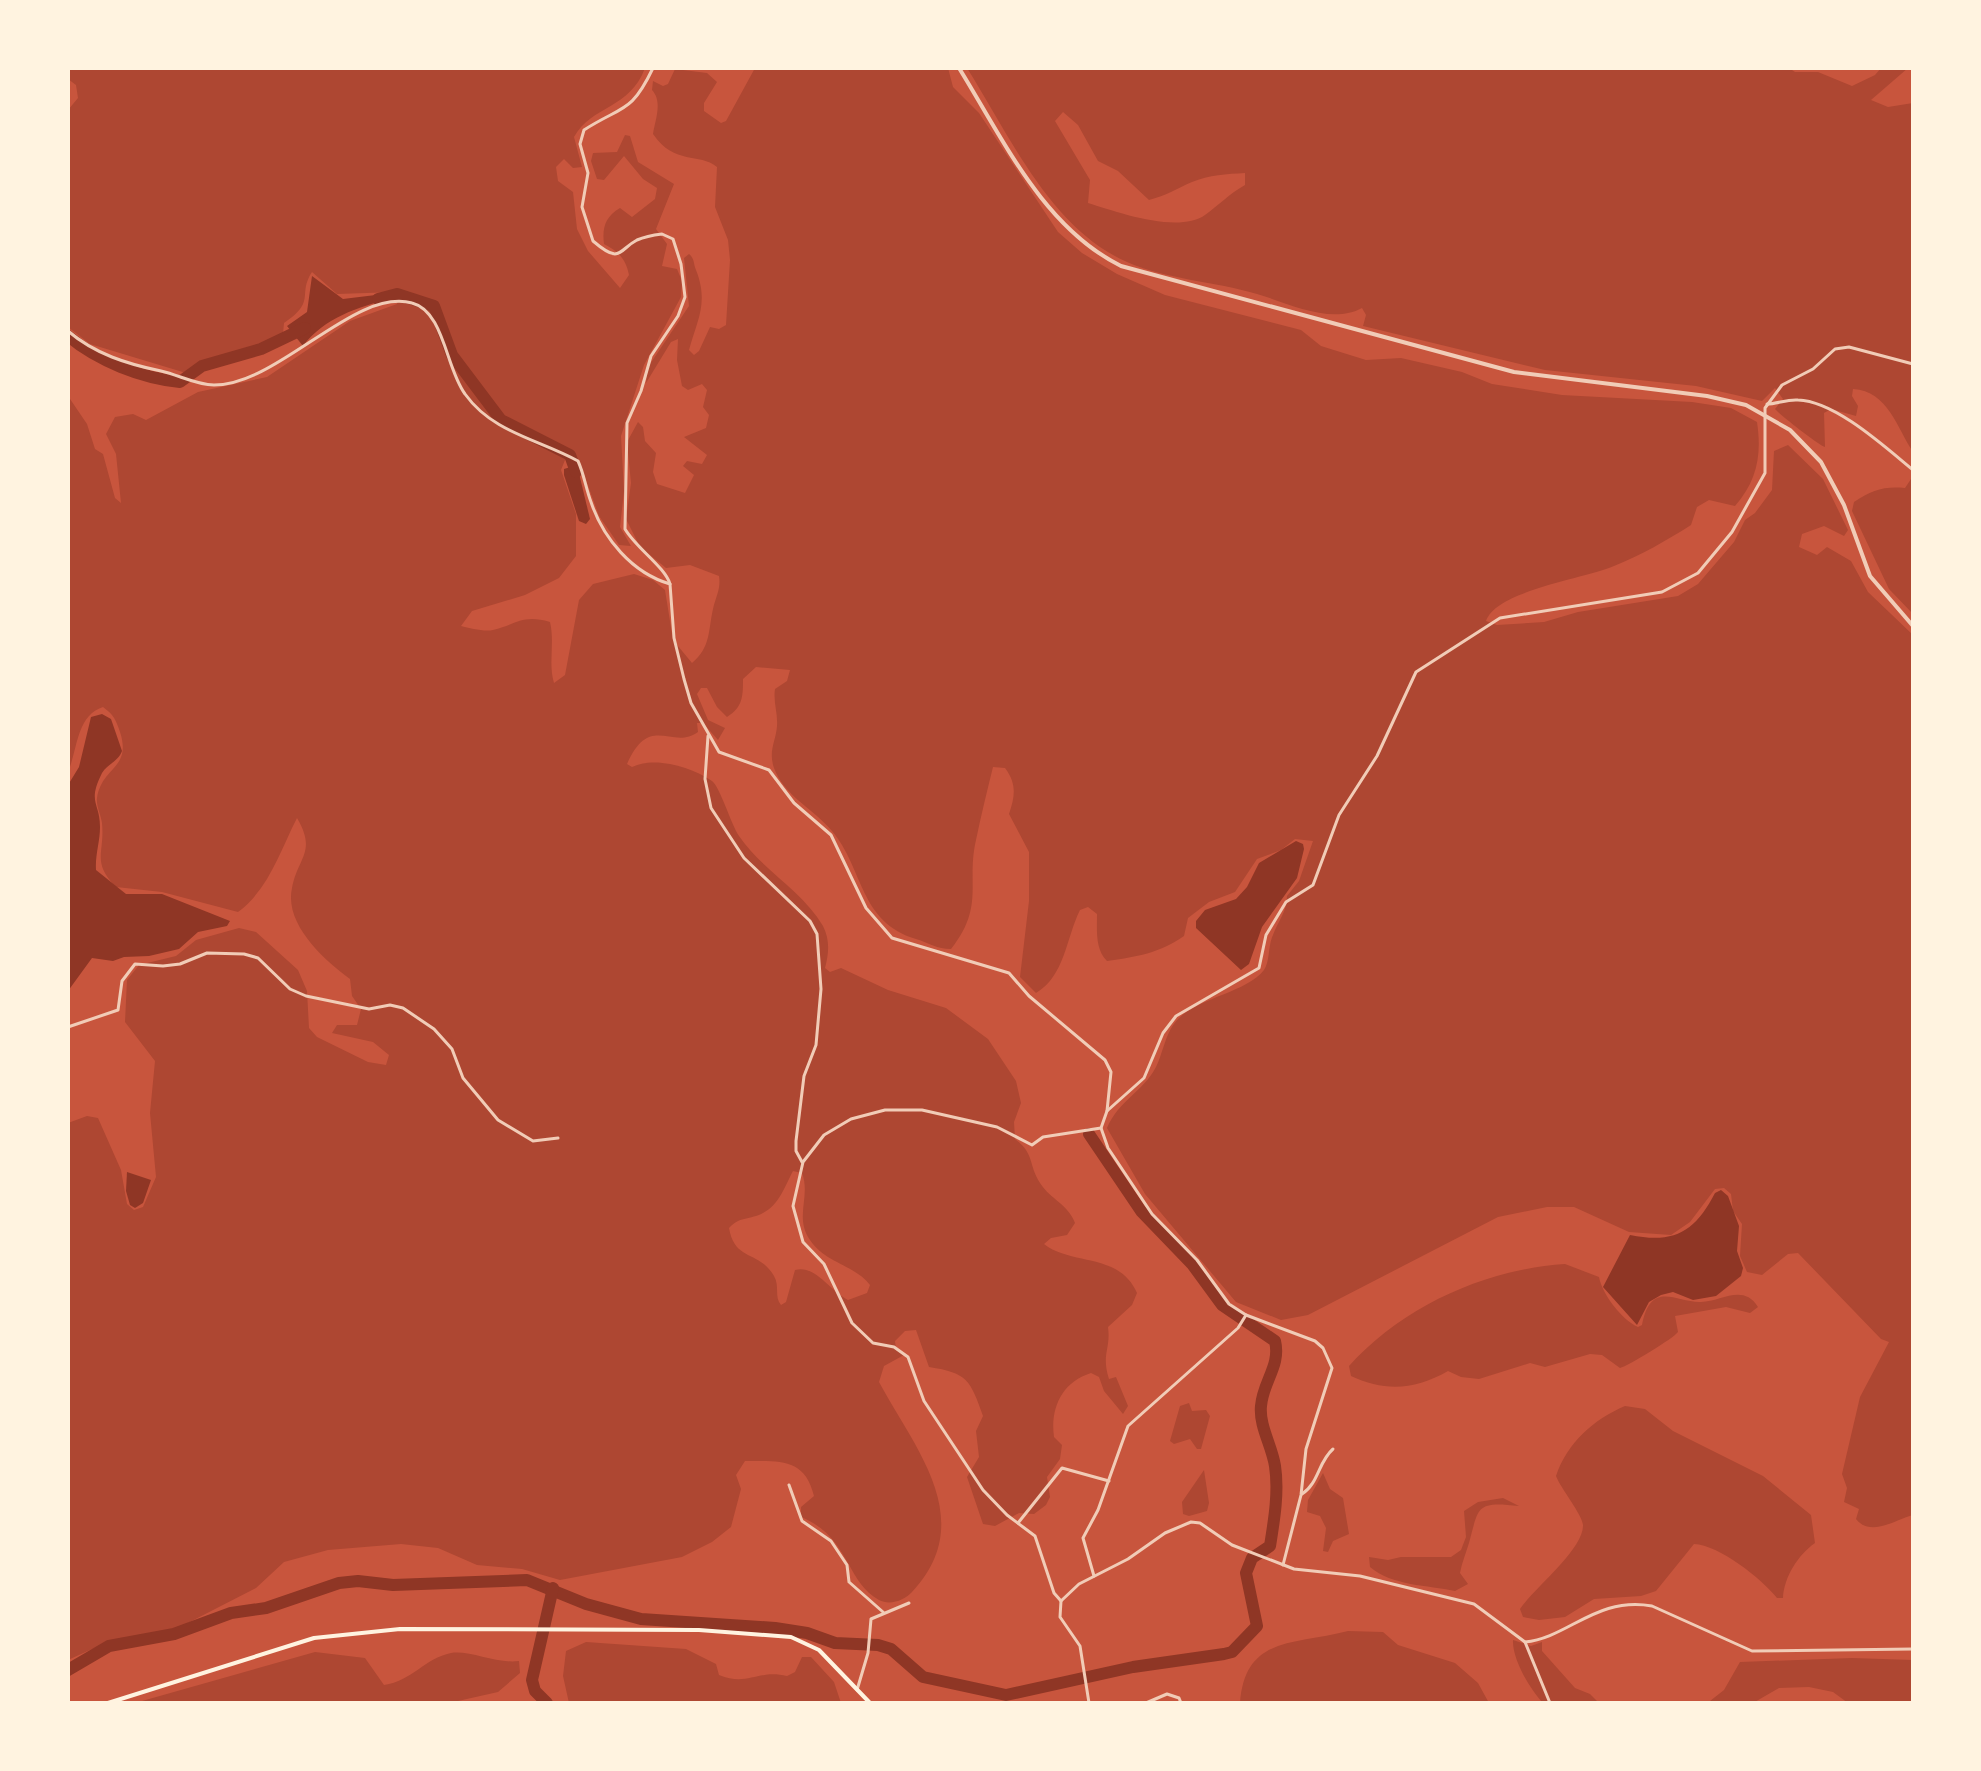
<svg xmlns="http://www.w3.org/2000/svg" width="1981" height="1771" font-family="'Nunito Sans',sans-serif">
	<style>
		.green { fill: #ae4732; fill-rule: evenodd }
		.water { fill: #8f3625 }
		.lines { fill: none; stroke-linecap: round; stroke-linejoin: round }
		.river { stroke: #8f3625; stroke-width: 12 }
		.minor { stroke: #f1ccb7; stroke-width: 3 }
		.tertiary { stroke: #f1ccb7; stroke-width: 4 }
		.secondary { stroke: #fff3e0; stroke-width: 4 }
	</style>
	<rect width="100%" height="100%" fill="#c8553d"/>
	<g class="green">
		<path d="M68,68h577c-15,41 -53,37 -71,69l8,30 -9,1 -9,-9 -8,8 2,14 15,11 4,37 11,22 32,37 9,-13c-3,-16 -11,-24 -25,-31 -2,-16 1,-27 16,-36l12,9 23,-18 2,-11 -14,-9 -19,-23 -20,24 -7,-1 -6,-18 2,-8 24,-1 8,-17 5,1 8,26 36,22 -18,45 11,15 -5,22 15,3 5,12 -1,16 -37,68 -23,71 3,55 -4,36 11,19 -12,-1 -20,-29 -20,-55 -4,-4 -10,3 -4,10 15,44v42l-17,22 -34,17 -53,16 -11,15c9,2 23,6 32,4 24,-6 30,-16 57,-8 5,21 -2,41 4,61l11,-8 14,-75 14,-16 41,-10 19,6 12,10 8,50 19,23c19,-16 16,-32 21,-54 3,-13 8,-20 6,-33l-29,-11 -24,3 -26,-21 -14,-28 5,-36 -4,-41 11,-20 5,5 2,14 11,12 -3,19 4,12 28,9 9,-18 -11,-9 4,-5 15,3 5,-9 -23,-18 22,-9 3,-13 -6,-8 4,-17 -5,-6 -14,6 -6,-4 -5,-26 1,-21 -7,3 -25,41 2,-16 41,-61 -5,-48 5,-4c6,5 4,9 7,16 13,33 1,50 -7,80l5,5 5,-4 11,-24 9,2 7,-4 4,-65 -2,-20 -13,-33 2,-40c-18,-15 -42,-1 -64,-33 2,-14 10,-32 -1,-44l1,-9 10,5 5,-2 7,-15 32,4 10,9 -13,21v8l17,12 5,-2 29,-53h193l5,19 26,26 79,119 24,21 35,21 48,21 136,35 20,16 45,14 35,-2 61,14 30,12 70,11 130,7 39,6 26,14c5,33 0,59 -22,84l-26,-6 -12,7 -6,18c-25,16 -50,30 -77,41 -30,13 -117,24 -128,55l11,4 47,-3 34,-10 100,-16 20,-12 36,-42 11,-22 10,-7 17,-23 2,-39 14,-6 35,34 25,51 -4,6 -20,-10 -22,8 -3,13 18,8 10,-8 24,14 17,31 45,43v880c-17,4 -42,23 -57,4l3,-10 -15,-7 3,-14 -5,-14 18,-77 29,-55 -8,-3 -83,-86 -10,1 -26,21 -15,-3 -7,-16 2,-32 -9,-13 -2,-17 -7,-6 -9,1 -25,33 -19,13 -42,-3 -55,-25h-27l-49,10 -190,98 -27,5 -45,-18 -91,-108 -38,-66c12,-28 35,-35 49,-61 8,-16 9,-35 23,-49 22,-21 68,-26 85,-48 6,-8 4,-25 9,-35 5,-14 14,-23 14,-39l12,-15 14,-40 -18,-2 -14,11 -24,9 -22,33 -26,10 -21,16 -4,18c-24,17 -48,21 -77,25 -12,-12 -10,-31 -10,-47l-9,-7 -8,3c-14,28 -15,66 -44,83l-16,-16 9,-76v-49l-20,-38c6,-18 8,-30 -4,-46l-12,-1c-6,24 -12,49 -17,73 -10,44 9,66 -25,109 -14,0 -22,-6 -35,-10 -57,-17 -52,-70 -84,-108 -18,-22 -48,-35 -58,-63 -6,-17 2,-27 3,-42 1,-13 -4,-24 -2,-37l12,-8 3,-11 -34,-3 -13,12c0,17 0,28 -16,38l-10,-10 -10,-19h-6l-4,6 11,26 17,8 -7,12 -15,-17h-6l1,9c-26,19 -48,-20 -71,32l5,3c24,-11 59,0 80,14 8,6 19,43 27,55 23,34 63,54 84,90 7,14 6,27 2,42l5,4 11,-4 47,22 58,18 42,31 28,42 5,22 -7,19 1,17c20,15 13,25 25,44 11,17 28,21 35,40l-8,12 -16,3 -7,6c28,22 75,8 93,49l-5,12 -24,22c3,22 -7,27 1,52l7,-2 12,29 -5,8 -19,-23 -5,-14 -8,-4c-29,9 -41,35 -37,64l8,8 -2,14 -13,18 3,20 -4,8 -12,9 -15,-1 -24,13 -12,-2 -16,-47 12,-20 -3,-26 7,-15c-13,-36 -15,-43 -54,-49l-13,-37 -11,1 -10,10 1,9 8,5 -20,11 -5,16c36,67 100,138 33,210 -7,8 -22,14 -33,8 -34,-19 -29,-63 -78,-83v-10l13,-11c-9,-39 -36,-35 -69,-35l-9,14 5,14 -10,38 -19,15 -30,15 -122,23 -38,-11 -45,-4 -39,-17 -37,-4 -73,6 -44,12 -28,26 -76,39 -79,18 -33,15v-537l19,-7 11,2 23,52 6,34 7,6 9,-3 13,-30 -6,-64 5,-52 -30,-39 2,-42 12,-15 37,-9 20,-16 43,-12 17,4 42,38 9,21 2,37 8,9 51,25 18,3 3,-10 -16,-13 -41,-9 5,-8h20l4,-16 -9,-13 -2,-17c-26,-19 -66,-55 -58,-91 6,-31 25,-36 5,-70 -17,33 -28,71 -59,94l-76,-20 -46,-5c-25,-26 -11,-33 -14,-64 -1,-8 -6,-17 -5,-25 5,-32 35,-29 23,-66 -4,-12 -6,-17 -17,-25 -27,9 -25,42 -35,65v-376l19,28 8,25 8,5 12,44 6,5 -5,-49 -10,-20 9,-17 18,-3 13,6 52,-28 69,-15 83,-56 47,-17 -1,-12 -59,2 -25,-22c-15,23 5,29 -28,51l-1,11c-30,20 -66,21 -97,39l-96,-29 -22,-17v-217l10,-12 -2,-13 -8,-6zM793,1171l9,2c9,24 -8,44 8,67 15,23 45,25 60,45l-3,8 -19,7c-18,-9 -33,-36 -53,-30l-9,32 -5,3c-7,-8 -1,-19 -7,-29 -15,-26 -39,-14 -45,-48 11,-12 21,-8 34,-15 16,-8 22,-27 30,-42z"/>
		<path d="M967,68h822l6,4h23l34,14 23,-11 6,-7h27l-37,32 17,7 25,-4v349c-16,-24 -25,-61 -60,-63l-1,7 6,10 -2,10 -25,-7 -7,4 1,34c-5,-1 -46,-33 -50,-38l8,-10 -8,-11 -13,13 -66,-15 -151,-16 -182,-44 3,-11 -4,-7c-31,17 -74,-5 -105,-14 -43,-13 -89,-14 -130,-32 -77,-34 -117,-126 -160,-194zM1063,112l15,13 20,36 20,10 31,29c16,-4 27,-11 43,-18 17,-7 35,-8 53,-9v12c-16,9 -26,20 -40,30 -27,19 -88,-3 -117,-12l2,-23 -35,-59z"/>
		<path d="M1913,476v138l-24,-25 -37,-78 2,-9c18,-12 30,-16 51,-14z"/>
		<path d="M1565,1264l34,13c3,17 23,43 39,50l4,-2c9,-46 34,-22 59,-23 20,0 42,-19 57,5l-8,6 -24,-6 -51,9 3,16c-4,6 -50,34 -58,36l-18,-13 -12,-1 -45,13 -15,-4 -51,16 -18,-2 -13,-6c-33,19 -63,21 -97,5l-2,-10c54,-60 137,-97 216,-102z"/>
		<polygon points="1189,1403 1192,1411 1206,1410 1210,1416 1201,1449 1197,1449 1190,1439 1174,1444 1170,1441 1180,1406"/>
		<path d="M1625,1406l20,3 28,22 90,45 48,39 4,28c-17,12 -31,34 -32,55h-6c-16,-20 -58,-53 -83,-54l-38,47 -15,5 -47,3 -29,18 -26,3 -16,-3 -3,-8c14,-21 64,-60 63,-84 -1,-11 -22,-36 -27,-49 11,-33 38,-57 69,-70z"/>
		<polygon points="1204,1470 1209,1503 1207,1511 1189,1516 1183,1514 1182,1502"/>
		<polygon points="1323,1473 1330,1489 1343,1498 1349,1534 1333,1541 1328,1552 1323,1551 1326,1528 1320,1516 1307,1512 1308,1500"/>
		<path d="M1503,1498l16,8c-44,-5 -40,1 -50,37 -3,10 -7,19 -9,30l8,11 -13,7c-27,-6 -63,-5 -85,-24l-1,-10 19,3 13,-3h50l10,-7 5,-13 -2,-26 14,-9z"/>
		<path d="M1348,1631l35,1 15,13 57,18 23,20 11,20h-249c5,-68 56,-58 108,-72z"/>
		<path d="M1513,1640l18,6 11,-4v9l33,37 15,6 9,9 -57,-1c-12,-13 -30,-43 -29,-62z"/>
		<path d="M586,1642l100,7 30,15 3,11c29,12 38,-6 68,1l8,-4 7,-15h9l23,25 7,21h-272l-6,-27 3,-25z"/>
		<path d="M315,1652l50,6 19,27c28,-4 41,-27 67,-32 19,-3 45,11 68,8l1,12 -22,19 -49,11h-314z"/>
		<polygon points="1852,1658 1913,1660 1913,1703 1848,1703 1833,1692 1809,1687 1779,1688 1753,1703 1691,1703 1710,1701 1724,1690 1740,1662"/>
	</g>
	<g class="water">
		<path d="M312,276l31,23 49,-6 -1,5c-34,10 -66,19 -88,48l-16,-20 20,-14z"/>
		<polygon points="577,465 590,519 586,524 579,521 564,475 564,469"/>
		<path d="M102,714l9,5 11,32c-4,11 -15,13 -20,22 -15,30 -2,29 -2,54 0,15 -5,28 -4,43l30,24h36l68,27 -3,5 -29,6 -19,17 -30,7 -25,1 -11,4 -21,-3 -24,33v-206l11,-18 12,-50z"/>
		<polygon points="1296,841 1303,844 1304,849 1297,878 1262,927 1249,964 1241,970 1196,928 1196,921 1205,910 1236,899 1247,887 1259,863"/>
		<polygon points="127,1172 151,1180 143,1203 135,1208 130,1205 126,1191"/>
		<path d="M1721,1190l7,6 11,30 -2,25 6,17 -2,8 -25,20 -23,4 -20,-8 -12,3 -12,7 -12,23 -34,-38 27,-52c44,9 65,-3 85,-42z"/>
	</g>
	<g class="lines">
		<g class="river">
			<polyline points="378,299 397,294 434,306 452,355 501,420 570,455 576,472"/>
			<path d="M68,336c30,25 73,42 112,46l22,-16 59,-17 44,-21"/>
			<path d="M68,1670l41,-24 65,-12 57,-21 35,-5 73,-25 19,-2 35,4 134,-5 59,24 55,15 134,9 32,5 28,10 43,2 13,4 32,28 83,18 127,-28 91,-13 8,-2 25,-26 -11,-53 6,-15 18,-12c4,-25 9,-54 5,-80 -3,-20 -16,-40 -14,-60 2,-25 20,-40 14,-65l-53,-36 -30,-41 -51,-53 -52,-77"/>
			<polyline points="547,1703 535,1691 532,1680 553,1588"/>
		</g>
		<g class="minor">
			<path d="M653,68c-22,46 -30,37 -69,62l-4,14 8,29 -6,34 11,34c28,24 25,9 44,-1 7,-3 17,-5 25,-6l11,5 8,25 4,33 -7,19 -27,40 -10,35 -14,32 -2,106c11,19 40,38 45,55"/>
			<path d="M68,331c27,23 59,33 93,40 18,4 35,14 53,14 65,0 141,-98 198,-82 32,8 34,66 53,91 28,39 73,45 113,67 6,13 8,28 13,41 12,36 41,71 79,82l4,54 10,41 7,24 28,49 50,18 25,33 37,32 35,73 26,30 117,35 20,23 76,64 6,12 -4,39"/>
			<path d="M1767,404c10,0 20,-5 31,-4 37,1 87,47 115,70"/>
			<polyline points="708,736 705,779 711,808 744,858 810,921 817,934 821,989 816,1045 804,1076 796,1141 796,1151 802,1162"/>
			<polyline points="68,1027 118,1010 122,981 135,964 163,966 180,964 207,953 244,954 258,958 290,989 306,996 369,1009 390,1005 403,1008 434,1029 452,1049 463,1078 498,1120 533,1141 558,1138"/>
			<polyline points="789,1485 802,1521 831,1541 847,1565 849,1582 883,1612"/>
			<path d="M1302,1494c17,-11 16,-32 31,-45"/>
			<polyline points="1018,1523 1062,1468 1109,1481"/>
			<polyline points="1283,1565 1301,1495 1306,1449 1332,1368 1323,1348 1315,1341 1246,1315 1229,1304 1197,1260 1152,1214 1108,1148 1101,1128 1107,1111 1144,1078 1163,1033 1176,1016 1259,968 1266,935 1286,902 1313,885 1339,815 1377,756 1416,672 1500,618 1662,592 1698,573 1732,532 1765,473 1765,408 1782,385 1813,369 1835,349 1849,347 1913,364"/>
			<polyline points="1094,1576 1083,1538 1098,1510 1128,1426 1238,1328 1246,1315"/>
			<polyline points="1061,1601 1054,1593 1035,1536 1007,1515 983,1490 924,1401 908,1357 894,1347 873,1343 852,1323 824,1264 803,1242 793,1206 803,1162 824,1135 851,1119 885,1110 922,1110 997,1127 1032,1145 1043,1137 1101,1128"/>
			<path d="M1525,1642c43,-4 71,-46 127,-36l100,45 161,-2"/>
			<polyline points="857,1690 868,1653 871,1619 909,1603"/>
			<polyline points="1089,1703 1080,1646 1060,1617 1061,1601 1079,1584 1128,1559 1165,1533 1191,1522 1200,1523 1232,1545 1294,1569 1360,1576 1474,1604 1525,1642 1550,1703"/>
			<polyline points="1146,1703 1167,1694 1179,1698 1181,1703"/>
		</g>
		<path class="tertiary" d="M959,68c44,71 84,159 162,198l393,106 193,24 39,9 44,25 31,32 23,43 26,71 43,50"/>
		<polyline class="secondary" points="108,1703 314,1638 400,1629 699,1630 791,1637 819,1650 870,1703"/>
	</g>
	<rect width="1981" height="1771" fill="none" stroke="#fff3e0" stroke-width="140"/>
</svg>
